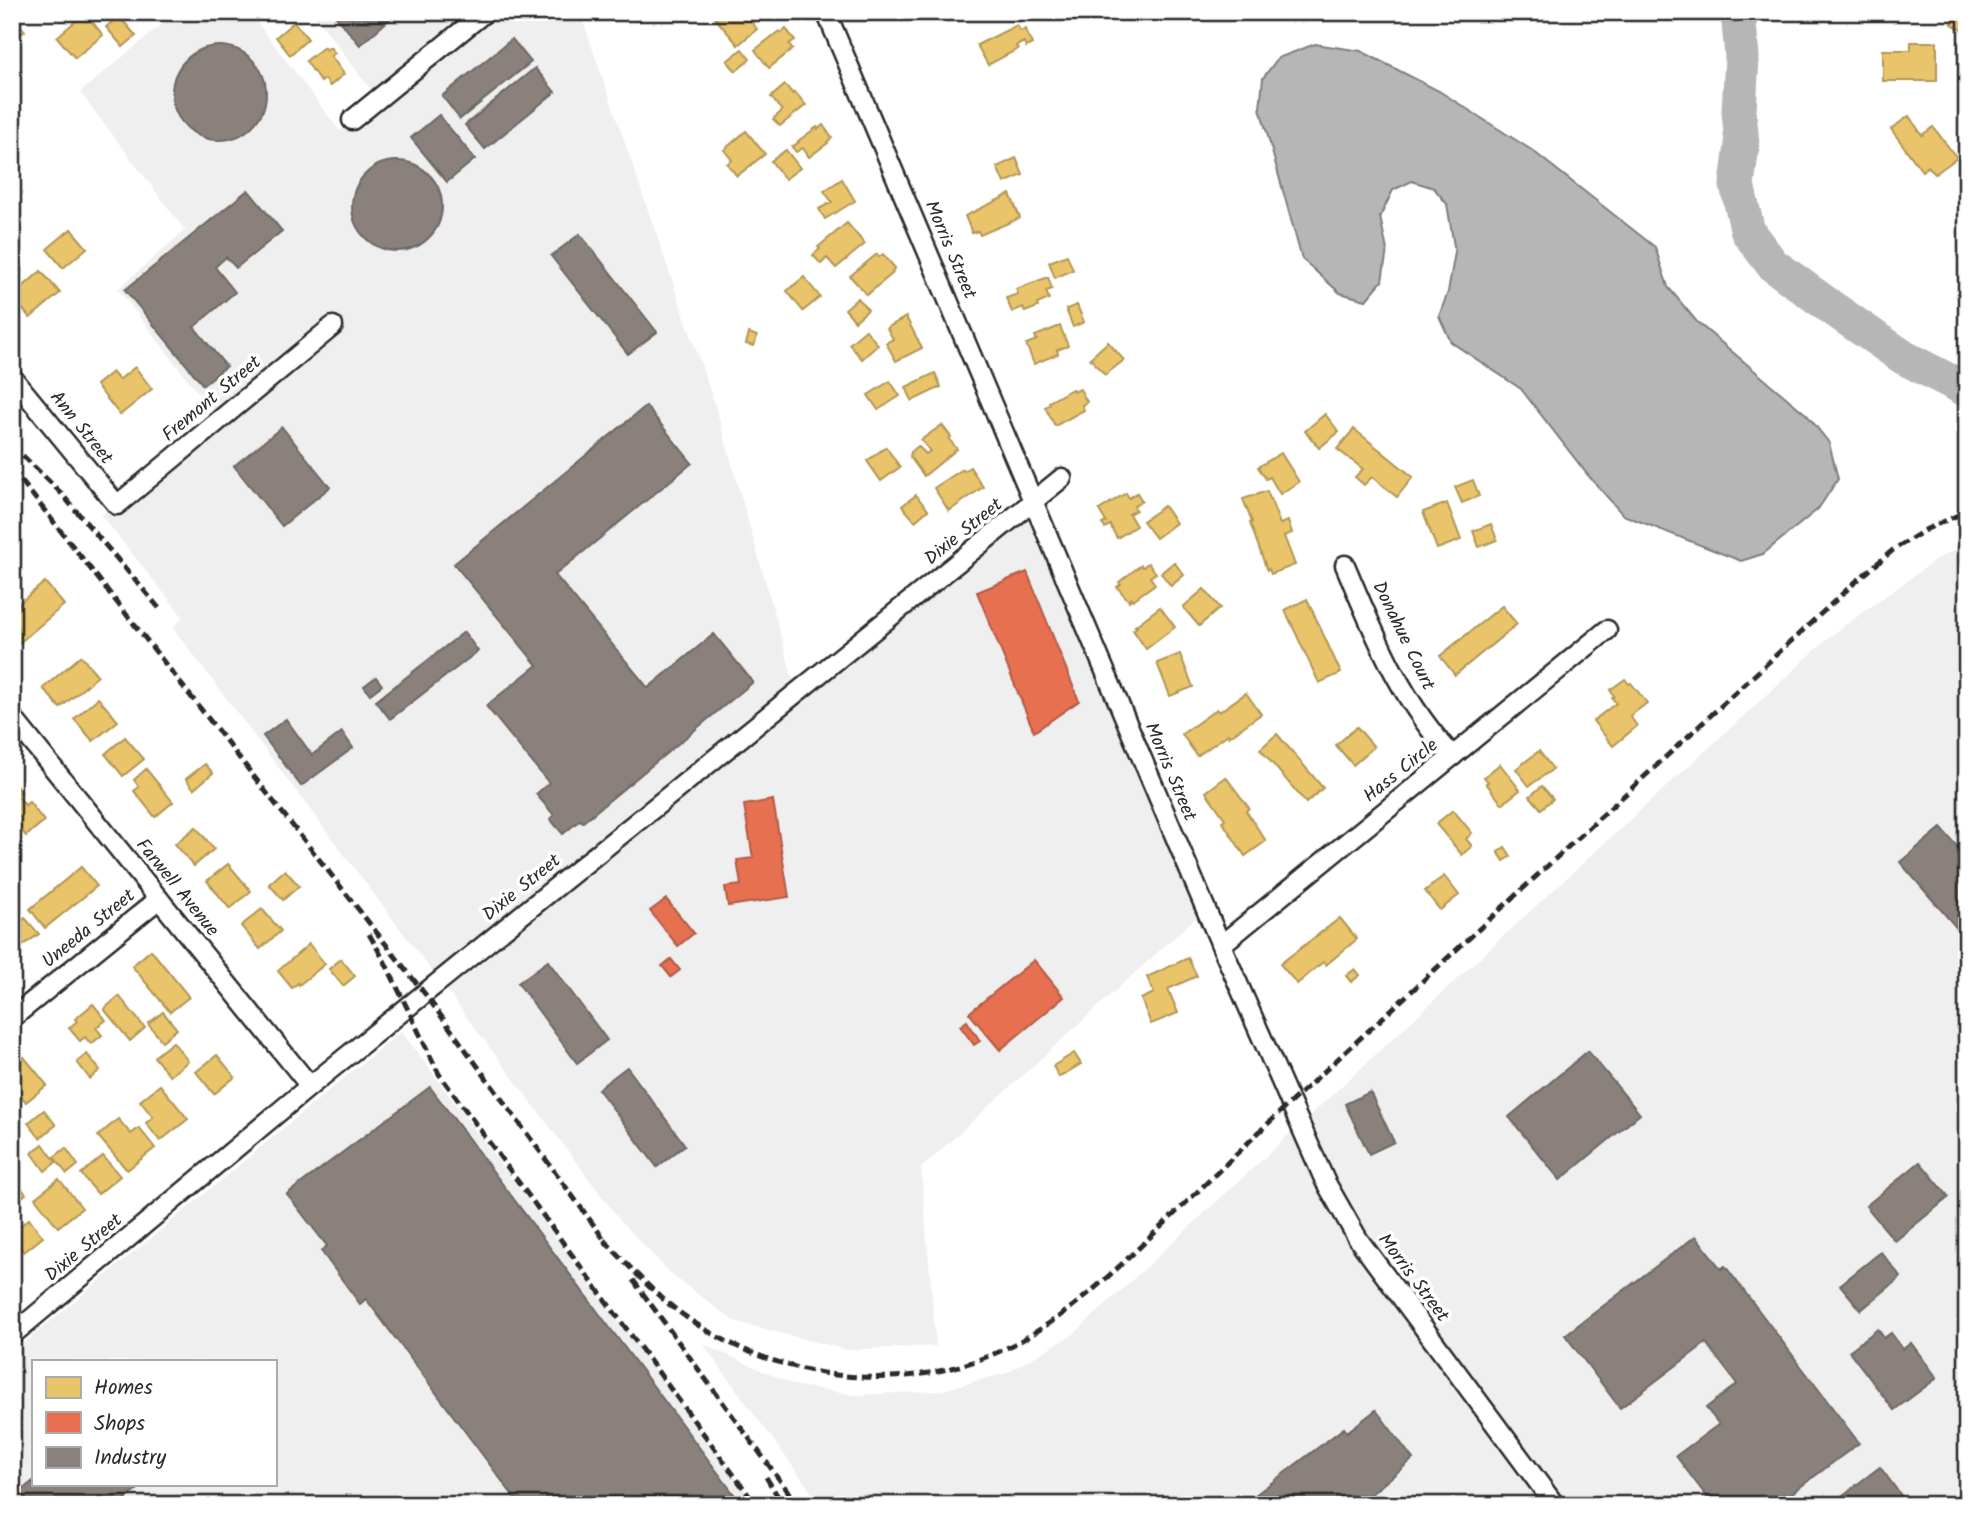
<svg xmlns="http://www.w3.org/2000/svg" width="1979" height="1517" font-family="Kalam,sans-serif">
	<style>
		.built { fill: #efefef; fill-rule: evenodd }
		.water { fill: #b6b6b6; stroke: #7e7e7e; stroke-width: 2 }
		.homes { fill: #e9c46a; stroke: #b09657; stroke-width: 2 }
		.shops { fill: #e76f51; stroke: #af5b46; stroke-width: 2 }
		.industry { fill: #8a817c; stroke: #6e6764; stroke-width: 2 }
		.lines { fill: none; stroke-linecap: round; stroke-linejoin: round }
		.river { stroke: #b6b6b6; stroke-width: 35 }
		.minor-casing { stroke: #2b2b2b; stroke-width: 23 }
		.minor { stroke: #fff; stroke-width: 18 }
		.rail { stroke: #2b2b2b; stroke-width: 5; stroke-dasharray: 10 5; stroke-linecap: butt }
		.labels { text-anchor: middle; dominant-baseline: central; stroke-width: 7; stroke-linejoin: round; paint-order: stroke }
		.street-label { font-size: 19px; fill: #2b2b2b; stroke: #fff }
	</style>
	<rect width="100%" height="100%" fill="#fff"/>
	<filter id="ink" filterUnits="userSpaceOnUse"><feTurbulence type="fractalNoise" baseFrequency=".0143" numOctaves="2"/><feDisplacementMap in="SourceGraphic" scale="14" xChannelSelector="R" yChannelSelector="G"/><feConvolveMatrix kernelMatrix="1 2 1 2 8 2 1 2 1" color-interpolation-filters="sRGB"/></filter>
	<g filter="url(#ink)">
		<g class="built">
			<polygon points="177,12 249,12 340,131 378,99 312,12 580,12 716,408 797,693 1034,503 1205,909 921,1168 936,1346 847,1350 734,1321 672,1275 620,1220 173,628 183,617 101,515 117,505 219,420 118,289 185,230 80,92"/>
			<polygon points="1967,544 1967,1505 821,1505 703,1344 794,1385 855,1395 939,1391 1006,1373 1074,1334 1536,906 1833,634 1937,559"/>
			<path d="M401,1031l355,474h-744v-152zM33,1361h242v123h-242z"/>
		</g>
		<polygon class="water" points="1315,44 1361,51 1439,91 1533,151 1655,247 1668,287 1697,322 1807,415 1829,443 1838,479 1818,509 1763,554 1741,561 1623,515 1587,474 1521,389 1451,342 1439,316 1448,292 1455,252 1447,204 1434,188 1412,181 1393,190 1380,217 1387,250 1382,281 1366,300 1340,293 1302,259 1260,108 1263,78 1278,58"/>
		<g class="homes">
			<polygon points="719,12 744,12 757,29 738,45 715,18 720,14"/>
			<polygon points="1959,12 1967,12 1967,33 1952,24"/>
			<polygon points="85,13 103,35 75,58 57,37"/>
			<polygon points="12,16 25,31 12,42"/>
			<polygon points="119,16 136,36 123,47 106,27"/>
			<polygon points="294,22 308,39 290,55 276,37"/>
			<polygon points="1017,25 1020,31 1025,29 1032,44 1026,47 1024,42 1016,46 1018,49 988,65 977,45"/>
			<polygon points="786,29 795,40 789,44 793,49 769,68 755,50 779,31 781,33"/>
			<polygon points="1911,42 1937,42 1937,81 1883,81 1883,50 1911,50"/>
			<polygon points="324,47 326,50 330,47 335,53 331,56 344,74 330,86 325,79 321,82 306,61"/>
			<polygon points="742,49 750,59 736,71 727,61"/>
			<polygon points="785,85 793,94 795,92 806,105 780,126 773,119 782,111 771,97"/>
			<polygon points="1909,116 1922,135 1933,127 1957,158 1935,174 1928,166 1922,171 1891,129"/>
			<polygon points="823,125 832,138 827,142 828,143 809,157 803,148 796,152 792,147 799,142 798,141 817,127 818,129"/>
			<polygon points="746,131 765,154 737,176 727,164 732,160 724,150"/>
			<polygon points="786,150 800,168 785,179 771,161"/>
			<polygon points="1016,158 1023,175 1004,183 997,167"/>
			<polygon points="842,179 855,201 825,219 819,209 832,202 824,191"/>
			<polygon points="1010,194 1020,218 980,235 978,231 972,233 965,216"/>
			<polygon points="847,223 865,244 836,268 827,258 821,264 813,255 820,249 818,247"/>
			<polygon points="71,229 87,248 63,268 47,249"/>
			<polygon points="877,254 879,257 883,254 895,268 892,271 893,273 867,295 850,276"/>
			<polygon points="1067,255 1073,270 1055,278 1049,262"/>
			<polygon points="41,271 60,293 30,318 12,296"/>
			<polygon points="804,277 820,297 803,311 787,291"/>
			<polygon points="1048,277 1052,289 1046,291 1049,299 1037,304 1038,307 1025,312 1023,307 1012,312 1006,298 1018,294 1016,289"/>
			<polygon points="858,298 868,310 855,321 845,309"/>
			<polygon points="1077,305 1084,322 1073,327 1066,309"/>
			<polygon points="906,317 922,348 896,361 886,343 893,339 887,328"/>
			<polygon points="1060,326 1068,346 1057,350 1058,354 1034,364 1026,344 1037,340 1035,336"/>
			<polygon points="866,330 878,345 862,359 849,344"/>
			<polygon points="749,333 757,336 754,346 746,344"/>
			<polygon points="1108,342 1124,360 1105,375 1090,358"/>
			<polygon points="135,367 152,389 120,415 96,385 112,372 119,380"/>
			<polygon points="935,373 941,387 912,401 906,387"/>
			<polygon points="890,381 900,396 878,410 868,395"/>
			<polygon points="1072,389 1074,392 1080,389 1087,402 1082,405 1084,410 1055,426 1045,407 1050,404 1049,402"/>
			<polygon points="1325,414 1339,432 1319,448 1305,431"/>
			<polygon points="942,425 951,437 949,439 957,449 924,476 910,457 911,452 918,446 926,454 930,451 921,440"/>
			<polygon points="1354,429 1413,477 1397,497 1372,477 1364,485 1355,477 1363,469 1337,449"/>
			<polygon points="886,447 900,467 881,481 867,461"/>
			<polygon points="1281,453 1299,482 1280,494 1270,477 1266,479 1258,467"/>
			<polygon points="970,467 983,487 949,511 934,488 963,469 964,471"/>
			<polygon points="1473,480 1479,496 1462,503 1455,487"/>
			<polygon points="1267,491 1280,524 1288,521 1292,533 1284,536 1295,565 1271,574 1269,569 1267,570 1250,523 1252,522 1243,499"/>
			<polygon points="1126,493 1129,498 1137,493 1142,501 1134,506 1136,510 1129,514 1136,526 1117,538 1110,525 1105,528 1102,524 1106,522 1099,510"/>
			<polygon points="916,495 928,510 915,521 902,506"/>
			<polygon points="1447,503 1461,540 1437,549 1423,512"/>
			<polygon points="1164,506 1176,523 1156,538 1143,521"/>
			<polygon points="1491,524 1497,540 1479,547 1473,531"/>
			<polygon points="1174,562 1184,575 1171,586 1161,573"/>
			<polygon points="1148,563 1156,573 1150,577 1155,584 1133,600 1132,598 1129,601 1117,587 1121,584 1119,582 1141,565 1143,567"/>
			<polygon points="45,582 64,605 17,645 12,640 12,609"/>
			<polygon points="1204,589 1220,608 1199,626 1183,607"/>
			<polygon points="1307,599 1341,673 1319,683 1285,610"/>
			<polygon points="1502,606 1517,624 1455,675 1440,656"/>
			<polygon points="1160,607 1175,627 1146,649 1133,630 1137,627 1135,626"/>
			<polygon points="1180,654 1193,687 1170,696 1157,663"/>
			<polygon points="81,656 98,676 60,708 43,688"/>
			<polygon points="1625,679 1629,684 1631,683 1647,703 1630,716 1637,726 1613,746 1593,721 1616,703 1612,698 1614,696 1610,690"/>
			<polygon points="1246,693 1261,714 1229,737 1228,734 1197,756 1182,734 1217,709 1219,712"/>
			<polygon points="98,698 118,721 93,741 74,719"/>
			<polygon points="1357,727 1374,747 1353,765 1336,745"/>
			<polygon points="1277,734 1323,788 1306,803 1260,749"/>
			<polygon points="125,737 144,759 123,776 105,754"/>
			<polygon points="1539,751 1553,769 1529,786 1516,769"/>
			<polygon points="205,764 213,773 194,789 186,779"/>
			<polygon points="1500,764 1520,790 1502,804 1486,783 1488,782 1484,777"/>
			<polygon points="146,769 173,802 155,817 134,791 139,787 134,780"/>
			<polygon points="1226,777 1249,808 1246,811 1266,841 1245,856 1222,821 1225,819 1206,792"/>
			<polygon points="12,781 21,792 17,795 25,805 29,802 44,821 26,836 12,819"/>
			<polygon points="1542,786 1553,799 1541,809 1530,796"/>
			<polygon points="1453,810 1472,833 1466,839 1472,846 1462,855 1436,824"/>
			<polygon points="196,827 214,849 194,866 175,844"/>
			<polygon points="1505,847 1511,856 1504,861 1498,852"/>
			<polygon points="228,864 251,891 230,909 207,881"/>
			<polygon points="81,867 97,886 45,928 30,909"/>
			<polygon points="285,870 299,886 283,900 269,884"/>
			<polygon points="16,876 22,884 12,892 12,880"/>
			<polygon points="1444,876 1459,895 1440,910 1425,891"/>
			<polygon points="262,909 281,931 260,949 241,926"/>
			<polygon points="25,918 39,934 12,953 12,920 17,925"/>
			<polygon points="1340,918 1357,939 1326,965 1323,962 1297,984 1280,964"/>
			<polygon points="309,944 325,964 299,985 298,983 292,988 278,971"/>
			<polygon points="151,950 189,997 170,1012 132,966"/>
			<polygon points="1188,958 1197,976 1168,989 1178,1013 1151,1024 1141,999 1154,993 1147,977"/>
			<polygon points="341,959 355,976 343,986 329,969"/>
			<polygon points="1355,969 1360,975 1351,982 1346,976"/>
			<polygon points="119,996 145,1028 130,1041 104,1009"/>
			<polygon points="93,1004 106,1020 96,1028 102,1035 91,1044 85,1037 80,1041 69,1028 77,1021 75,1019"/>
			<polygon points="163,1012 177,1029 162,1041 148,1024"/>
			<polygon points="173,1042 188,1061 170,1076 154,1057"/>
			<polygon points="1074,1053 1081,1064 1059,1077 1053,1066"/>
			<polygon points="87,1054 100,1070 90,1079 77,1062"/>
			<polygon points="217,1055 235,1077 214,1094 196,1072"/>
			<polygon points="24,1057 47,1085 26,1102 12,1084 12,1067"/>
			<polygon points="160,1085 188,1119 160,1141 146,1123 153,1117 140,1101"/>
			<polygon points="44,1110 56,1125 40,1138 28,1123"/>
			<polygon points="118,1119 131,1134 139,1128 155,1148 127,1170 98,1136"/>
			<polygon points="43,1144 56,1162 45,1171 32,1153"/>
			<polygon points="66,1148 78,1165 67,1174 54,1157"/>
			<polygon points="103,1156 120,1176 98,1194 81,1174"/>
			<polygon points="12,1176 26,1194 12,1204"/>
			<polygon points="59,1179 82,1208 58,1227 35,1198"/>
			<polygon points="29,1219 43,1237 24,1252 12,1237 12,1232"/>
		</g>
		<g class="shops">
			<polygon points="1027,572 1079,701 1034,732 977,592"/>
			<polygon points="773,800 789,897 728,906 725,887 741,885 737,860 753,858 744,805"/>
			<polygon points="666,899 694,933 678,946 650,911"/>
			<polygon points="671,959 680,970 671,977 662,966"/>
			<polygon points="1034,960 1064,997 1000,1050 969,1013"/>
			<polygon points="967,1021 980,1041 974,1045 960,1026"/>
		</g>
		<g class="industry">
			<polygon points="332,12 398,12 360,45"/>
			<polygon points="512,39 531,62 460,119 442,96"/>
			<circle cx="219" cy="93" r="47"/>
			<polygon points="535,68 555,92 485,149 465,125"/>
			<polygon points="439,115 475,159 447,182 411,138"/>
			<circle cx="397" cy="206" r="45"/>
			<polygon points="248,190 282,231 236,268 226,257 215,267 235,292 194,327 226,366 203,385 125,290"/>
			<polygon points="580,234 657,332 628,354 551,256"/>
			<polygon points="646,406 692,463 555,575 648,688 714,634 753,682 583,822 580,820 563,834 550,819 554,815 536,794 549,783 486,706 537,665 454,564"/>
			<polygon points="282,427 330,487 282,526 234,466"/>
			<polygon points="464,632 478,651 390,719 376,701"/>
			<polygon points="376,677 382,685 370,694 364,686"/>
			<polygon points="286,719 312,755 342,732 353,748 301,786 263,736"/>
			<polygon points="1941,828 1967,858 1967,940 1900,862"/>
			<polygon points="548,961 607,1040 577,1063 518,983"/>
			<polygon points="1588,1051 1640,1114 1560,1180 1509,1117"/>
			<polygon points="627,1067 685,1145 657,1167 598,1089"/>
			<polygon points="430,1087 742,1505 520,1505 366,1299 360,1304 321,1251 327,1246 287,1194"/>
			<polygon points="1370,1092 1394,1142 1369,1154 1345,1104"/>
			<polygon points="1920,1162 1949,1197 1895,1241 1866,1206"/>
			<polygon points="1696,1236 1721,1269 1725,1266 1859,1443 1776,1505 1713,1505 1676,1456 1719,1424 1706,1408 1737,1384 1706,1343 1620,1408 1565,1335"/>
			<polygon points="1881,1252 1901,1277 1861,1310 1840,1285"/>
			<polygon points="1878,1329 1884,1338 1891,1333 1903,1349 1911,1343 1937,1378 1894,1410 1849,1351"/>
			<polygon points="1376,1410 1413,1459 1358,1505 1242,1505 1344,1428 1347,1432"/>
			<polygon points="1880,1467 1908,1505 1830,1505"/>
			<polygon points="33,1481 33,1484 144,1484 119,1505 24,1505 16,1495"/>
		</g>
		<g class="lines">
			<polyline class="river" points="1738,12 1742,57 1739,111 1742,145 1737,185 1748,232 1773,265 1832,308 1903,357 1967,390"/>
			<defs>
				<g id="minor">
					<polyline points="826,12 1221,945 1325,1181 1358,1239 1555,1505"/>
					<polyline points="352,120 485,12"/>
					<polyline points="12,377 117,505 333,326"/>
					<path d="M1345,565c29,68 56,137 108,191"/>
					<polyline points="12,717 310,1086"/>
					<polyline points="1221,945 1607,630"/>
					<polyline points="12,1018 159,899"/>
					<polyline points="12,1335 310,1086 1062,478"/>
				</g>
			</defs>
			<use href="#minor" class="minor-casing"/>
			<use href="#minor" class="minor"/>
			<g class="rail">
				<polyline points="12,445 60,492 159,608"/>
				<polyline points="12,469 425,994 609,1246"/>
				<polyline points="369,934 384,960 439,1074 756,1505"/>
				<path d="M604,1240c24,25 47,51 75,72 77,57 180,80 273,56 90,-23 150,-85 215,-147 46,-44 91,-89 138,-132 183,-168 365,-336 547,-504l41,-35 34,-21 40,-18"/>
				<polyline points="633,1280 798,1505"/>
				<polyline points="766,1477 783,1505"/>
			</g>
		</g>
	</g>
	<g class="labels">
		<g class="street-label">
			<text transform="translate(950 250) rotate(67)">Morris Street</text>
			<text transform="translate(212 399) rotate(-40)">Fremont Street</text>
			<text transform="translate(81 428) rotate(51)">Ann Street</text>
			<text transform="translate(964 532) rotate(-39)">Dixie Street</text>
			<text transform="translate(1403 636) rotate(64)">Donahue Court</text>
			<text transform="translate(1401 771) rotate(-39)">Hass Circle</text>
			<text transform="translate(1170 772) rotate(67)">Morris Street</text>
			<text transform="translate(177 888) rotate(51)">Farwell Avenue</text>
			<text transform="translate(522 888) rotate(-39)">Dixie Street</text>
			<text transform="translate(89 929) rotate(-39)">Uneeda Street</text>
			<text transform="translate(84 1248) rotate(-40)">Dixie Street</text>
			<text transform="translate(1413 1278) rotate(53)">Morris Street</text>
		</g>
	</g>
	<rect width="1979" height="1517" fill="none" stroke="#fff" stroke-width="42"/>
	<rect x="21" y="21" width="1937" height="1475" fill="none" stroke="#2b2b2b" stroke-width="2.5" filter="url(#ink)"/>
	<rect x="32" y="1360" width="245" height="126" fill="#ffffff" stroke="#aaaaaa" stroke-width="2"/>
	<rect x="46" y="1377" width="35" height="21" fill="#e9c46a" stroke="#aaaaaa" stroke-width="2"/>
	<text x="94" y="1394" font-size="21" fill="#2b2b2b">Homes</text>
	<rect x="46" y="1412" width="35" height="21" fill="#e76f51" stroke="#aaaaaa" stroke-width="2"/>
	<text x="94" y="1430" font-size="21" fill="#2b2b2b">Shops</text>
	<rect x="46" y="1447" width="35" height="21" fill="#8a817c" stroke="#aaaaaa" stroke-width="2"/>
	<text x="94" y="1464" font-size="21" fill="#2b2b2b">Industry</text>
</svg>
